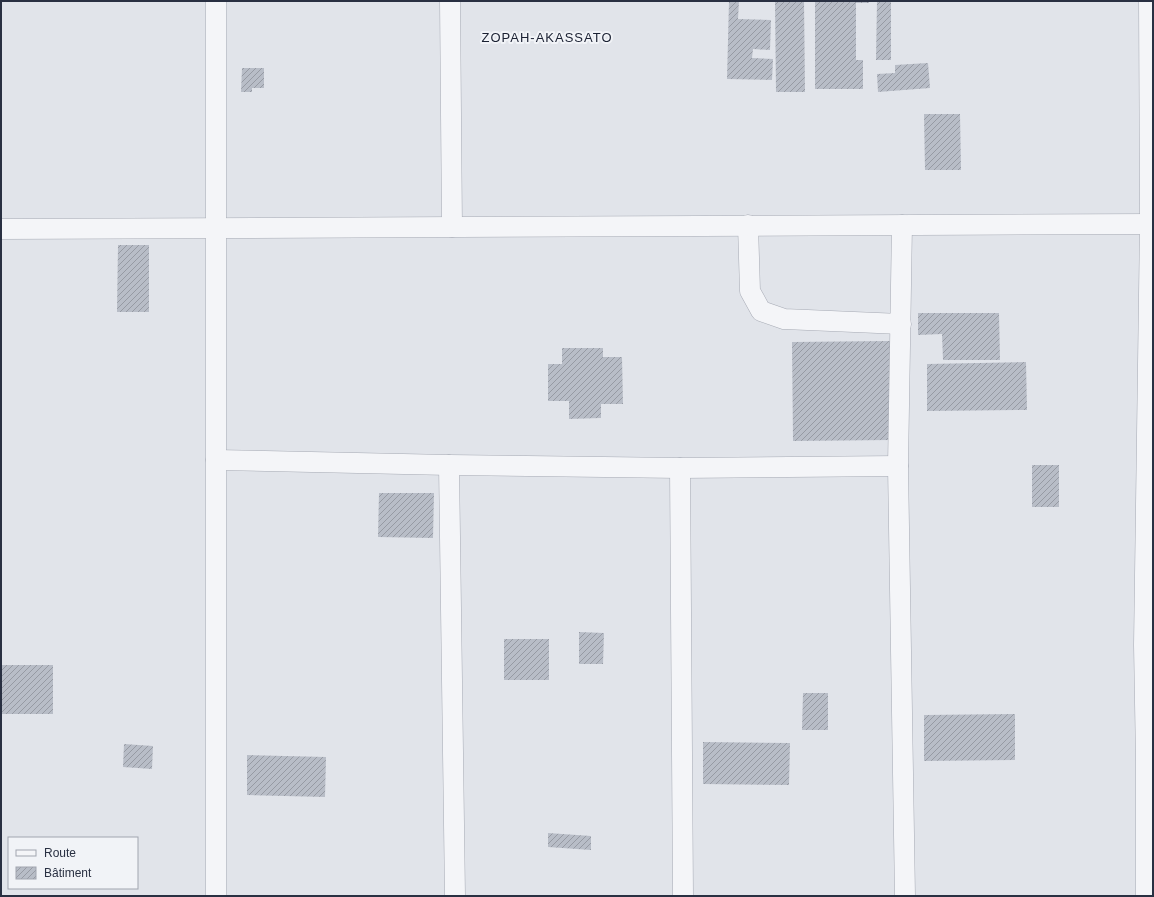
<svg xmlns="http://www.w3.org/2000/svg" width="1154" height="897" font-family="Arial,sans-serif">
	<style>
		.building { fill: url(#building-hatch) }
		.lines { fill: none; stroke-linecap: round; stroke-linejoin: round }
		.minor-casing { stroke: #a6aab4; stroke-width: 21 }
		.minor { stroke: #f4f5f8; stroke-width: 20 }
		.labels { text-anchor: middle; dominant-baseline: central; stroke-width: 4; stroke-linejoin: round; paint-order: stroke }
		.quarter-label { font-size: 13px; letter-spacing: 1px; fill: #1b2133; stroke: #f1f3f7 }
	</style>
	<defs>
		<pattern id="building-hatch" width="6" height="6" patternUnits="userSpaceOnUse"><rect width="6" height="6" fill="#b8bdc7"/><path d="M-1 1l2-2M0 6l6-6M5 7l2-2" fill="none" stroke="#969aa3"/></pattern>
	</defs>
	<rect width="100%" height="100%" fill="#e1e4ea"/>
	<g class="building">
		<polygon points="729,1 739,1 738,19 771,20 770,50 753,49 752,58 773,59 772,80 727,79"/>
		<polygon points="775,1 804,1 805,92 776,92"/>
		<polygon points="815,1 869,1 869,3 856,3 856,60 863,60 863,89 815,89"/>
		<polygon points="877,1 891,1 891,60 876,60"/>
		<polygon points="928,63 930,88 878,92 877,74 895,73 895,65"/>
		<polygon points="242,68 264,68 264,88 252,88 252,92 241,92"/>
		<polygon points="924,114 960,114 961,170 925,170"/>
		<polygon points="118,245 149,245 149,312 117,312"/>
		<polygon points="918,313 999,313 1000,360 943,360 942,334 918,335"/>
		<polygon points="890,341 891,440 793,441 792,342"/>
		<polygon points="562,348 603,348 603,357 622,357 623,404 601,404 601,418 569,419 569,401 548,401 548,364 562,364"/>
		<polygon points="1026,362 1027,410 927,411 927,364"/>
		<rect x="1032" y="465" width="27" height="42"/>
		<polygon points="379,493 434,493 433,538 378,537"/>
		<polygon points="579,632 604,633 603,664 579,664"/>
		<rect x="504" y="639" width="45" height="41"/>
		<rect x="1" y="665" width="52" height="49"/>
		<polygon points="803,693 828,693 828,730 802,730"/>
		<polygon points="1015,714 1015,760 924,761 924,715"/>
		<polygon points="703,742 790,743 789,785 703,784"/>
		<polygon points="124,744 153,746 152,769 123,767"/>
		<polygon points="247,755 326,757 325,797 247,795"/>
		<polygon points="548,833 591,836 591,850 548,847"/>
	</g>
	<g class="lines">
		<defs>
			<g id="minor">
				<polyline points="216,1 216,896"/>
				<polyline points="450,1 452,227"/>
				<polyline points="748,225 750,291 761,311 784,319 901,324"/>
				<polyline points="902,225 898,466 905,896"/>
				<polyline points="1,229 1153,224"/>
				<polyline points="216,460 449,465 680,468 898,466"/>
				<polyline points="449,465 455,896"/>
				<polyline points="680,468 683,896"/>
				<polyline points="1146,896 1146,761 1144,645 1150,224 1149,1"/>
			</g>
		</defs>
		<use href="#minor" class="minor-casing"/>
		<use href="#minor" class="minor"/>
	</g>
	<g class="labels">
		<g class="quarter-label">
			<text x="547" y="37">ZOPAH-AKASSATO</text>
		</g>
	</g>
	<rect width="1154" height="897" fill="none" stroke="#293042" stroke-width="4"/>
	<rect x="8" y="837" width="130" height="52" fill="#f1f3f7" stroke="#a1a5af"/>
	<rect x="16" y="850" width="20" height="6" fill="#f4f5f8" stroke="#a1a5af"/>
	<text x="44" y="857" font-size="12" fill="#293042">Route</text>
	<rect x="16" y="867" width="20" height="12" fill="url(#building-hatch)" stroke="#a1a5af"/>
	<text x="44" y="877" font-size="12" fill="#293042">Bâtiment</text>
</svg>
